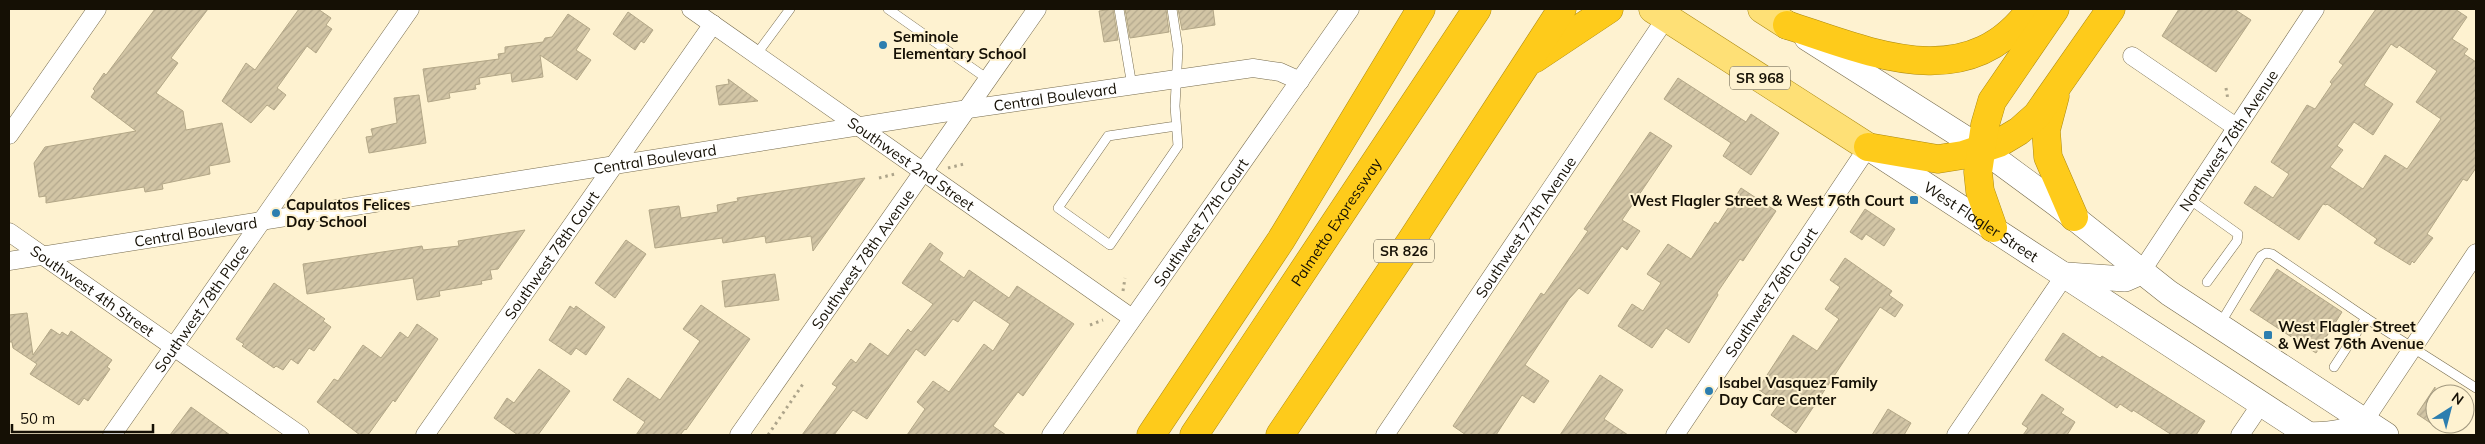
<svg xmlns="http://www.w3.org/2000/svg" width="2485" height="444" font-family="Mulish,sans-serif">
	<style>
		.building { fill: url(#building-hatch); stroke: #b3a787; fill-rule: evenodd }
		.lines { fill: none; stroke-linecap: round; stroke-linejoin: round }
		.lane-casing { stroke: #766b4d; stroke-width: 10 }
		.street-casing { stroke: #766b4d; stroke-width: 19 }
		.secondary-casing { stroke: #766b4d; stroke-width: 26 }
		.primary-casing { stroke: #ac8a13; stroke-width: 29 }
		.highway-casing { stroke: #ac8a13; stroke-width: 29 }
		.path { stroke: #ada48a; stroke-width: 3; stroke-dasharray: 2.5 4; stroke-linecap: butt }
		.lane { stroke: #fff; stroke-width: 9 }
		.street { stroke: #fff; stroke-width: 18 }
		.secondary { stroke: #fff; stroke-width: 25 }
		.primary { stroke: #fee076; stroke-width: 28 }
		.highway { stroke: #fecb1b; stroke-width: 28 }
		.poi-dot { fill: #2d7eaf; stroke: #fef2d0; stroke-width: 2 }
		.labels { text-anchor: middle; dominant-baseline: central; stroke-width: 4; stroke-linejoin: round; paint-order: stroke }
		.shield { fill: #fef2d0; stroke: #5b5442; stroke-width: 1 }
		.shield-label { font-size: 14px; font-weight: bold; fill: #151005 }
		.poi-label { font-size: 15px; font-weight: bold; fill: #151005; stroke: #fef2d0; text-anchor: start }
		.street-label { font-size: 15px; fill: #151005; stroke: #fef2d0 }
	</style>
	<defs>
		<pattern id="building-hatch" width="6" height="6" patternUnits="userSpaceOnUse" patternTransform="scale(1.25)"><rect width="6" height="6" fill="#d2c5a5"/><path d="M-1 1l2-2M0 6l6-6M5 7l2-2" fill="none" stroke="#b3a88d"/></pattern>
	</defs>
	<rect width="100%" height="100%" fill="#fef2d0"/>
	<g class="building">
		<polygon points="155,9 208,9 171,58 178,63 156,93 183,111 186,130 222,123 230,162 209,166 210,174 162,184 163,189 145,192 144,187 46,203 46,196 39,197 34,163 45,147 136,131 91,97 95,91 93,89 104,73 106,75"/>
		<polygon points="299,9 318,9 331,18 326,25 332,29 316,53 307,46 277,88 286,95 274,110 267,105 251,123 222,101 246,63 255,70"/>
		<polygon points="1113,9 1118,40 1104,42 1099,11"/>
		<polygon points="1125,9 1166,9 1169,32 1130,38"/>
		<polygon points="1178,9 1213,9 1215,25 1182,30"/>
		<polygon points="2179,9 2234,9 2251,20 2216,72 2162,36"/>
		<path d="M2376,9h79l12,8 -15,22 16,10 -4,5 12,8v106l-9,13 -4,-2 -36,55 6,4 -19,25 -2,-2 -2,4 -36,-22 3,-4 -50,-35 -1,1 -3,-1 -24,36 -55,-37 11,-17 18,12 16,-24 -18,-12 36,-57 8,4 17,-25 -2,-2 13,-17 -4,-3zM2391,44l6,4 2,-3 38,26 -21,31 25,17 -34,50 -22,-14 -22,34 -33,-22 13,-17 -6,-4 17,-24 19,13 20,-31 -29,-19z"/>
		<polygon points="628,12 653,30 644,43 641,41 635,50 613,34"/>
		<polygon points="568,14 590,29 576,50 591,60 577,80 540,55 543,77 512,82 511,73 479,78 480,84 475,85 476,89 449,93 450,98 428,102 423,69 499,59 498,54 505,53 505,47 543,42 545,38 552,37"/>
		<polygon points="1678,78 1746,122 1751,114 1779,133 1751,175 1723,156 1731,143 1664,99"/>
		<polygon points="728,79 758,101 719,105 716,86 729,84"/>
		<polygon points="419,95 426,143 369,153 366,137 373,136 371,129 397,123 394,98"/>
		<polygon points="1650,132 1672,146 1622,220 1640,231 1627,250 1622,246 1588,294 1579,288 1569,299 1525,365 1549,381 1534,403 1522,395 1496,435 1466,435 1453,426 1541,293 1544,295 1588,231 1584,229"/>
		<polygon points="865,178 813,251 811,236 766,243 765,236 723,243 722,238 655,248 649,210 679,206 681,218 718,212 717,205 738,201 737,198"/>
		<polygon points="1741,188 1776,211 1743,261 1740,259 1717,293 1718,295 1689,343 1666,328 1652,348 1618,326 1632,304 1643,311 1661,283 1647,274 1668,244 1691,259 1715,222 1718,224"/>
		<polygon points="1865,209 1895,229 1884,246 1866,234 1862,240 1850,232"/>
		<polygon points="525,230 498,269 490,270 492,279 481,281 482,284 439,291 440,296 417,300 413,278 307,294 303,264 422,246 423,250 459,246 458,241"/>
		<polygon points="626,240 646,254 615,298 595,283"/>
		<polygon points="930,243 943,253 939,260 964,278 969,270 1009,298 1017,286 1074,324 1023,396 1018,392 993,426 1006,435 907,435 925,409 917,402 933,381 949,392 984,344 993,351 1010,324 974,300 958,322 953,319 925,356 916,349 867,419 853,410 834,435 802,435 837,387 832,384 851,359 856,363 870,343 888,356 908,329 911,332 933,304 902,283"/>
		<polygon points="1845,258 1892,291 1889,295 1903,305 1895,317 1880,307 1796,433 1771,415 1779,404 1758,389 1793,335 1817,351 1839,319 1825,309 1840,287 1830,280"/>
		<polygon points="2277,269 2342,312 2316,353 2250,310"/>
		<polygon points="775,274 779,300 725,307 722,281"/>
		<polygon points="274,283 325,319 323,321 331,327 314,351 309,348 298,364 291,359 283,370 276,366 274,368 242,346 244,344 236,339"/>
		<polygon points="701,305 750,339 686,430 685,429 680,435 636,435 645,422 613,400 628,378 660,400 700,341 683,329"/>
		<polygon points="570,306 574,309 576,306 605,327 586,355 576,348 571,355 549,340"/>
		<polygon points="27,313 33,355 51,329 60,335 62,332 68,336 71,331 112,360 107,367 110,369 88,401 84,398 79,405 30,374 37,364 13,348 12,342 9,342 9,315"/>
		<polygon points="417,324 438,339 395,402 393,400 368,435 360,435 317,402 334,379 338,381 363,345 381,358 400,332 408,338"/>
		<polygon points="2063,333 2100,358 2102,356 2205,421 2196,435 2172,435 2133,410 2132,412 2120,404 2117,408 2045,360"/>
		<polygon points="539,369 570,391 538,435 518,435 494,418 507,398 514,403"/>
		<polygon points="1600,375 1623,390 1604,419 1628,435 1560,435"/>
		<polygon points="2435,387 2435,426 2417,414"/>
		<polygon points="2042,394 2064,409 2061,413 2075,422 2067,435 2023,435 2028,428 2022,424"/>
		<polygon points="191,407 230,435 170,435"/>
		<polygon points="1888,409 1911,423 1904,435 1872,435"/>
	</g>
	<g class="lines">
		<defs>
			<g id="lane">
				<polyline points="888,9 989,80"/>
				<polyline points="1119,9 1132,86"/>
				<polyline points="1172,9 1178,49 1175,106 1178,146 1110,245 1058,208 1108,136 1176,126"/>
				<polyline points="756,55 790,9"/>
				<polyline points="2189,199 2238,234 2237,241 2207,282"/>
				<polyline points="2220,324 2261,256 2266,253 2272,254 2366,318"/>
				<polyline points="2334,367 2366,318 2476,388"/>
			</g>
			<g id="street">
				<path id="s1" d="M691,9l441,309"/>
				<polyline points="2132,56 2236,127"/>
				<polyline points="9,135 97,9"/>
				<path id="s2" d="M9,232l291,203"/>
				<path id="s3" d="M9,261l959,-152 285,-41 27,4 20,9"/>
				<path id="s4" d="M2141,272l174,-263"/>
				<polyline points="2364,421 2476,253"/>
				<path id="s5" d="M112,435l298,-426"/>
				<path id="s6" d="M425,435l288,-411"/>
				<path id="s7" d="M739,435l298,-426"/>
				<path id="s8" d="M1051,435l299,-426"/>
				<path id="s9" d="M1385,435l281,-417"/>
				<path id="s10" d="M1675,435l193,-288"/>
				<polyline points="1956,435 2065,275"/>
				<polyline points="2240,435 2261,404"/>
			</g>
			<g id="secondary">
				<polyline points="1807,38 1982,149 2058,205 2169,293 2386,435"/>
				<path id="s11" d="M1869,148l440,287"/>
				<polyline points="2067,275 2125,279 2141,272"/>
				<path d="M2309,435c21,-1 38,-1 55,-14"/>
			</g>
			<g id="primary">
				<polyline points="1653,9 1868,147"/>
				<polyline points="1762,9 1787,25"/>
			</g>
			<g id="highway">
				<path d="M1787,25c83,27 180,72 244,-16"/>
				<polyline points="1534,59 1609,9"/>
				<polyline points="2055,96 2046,130 2048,157 2074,217"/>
				<polyline points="1868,147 1938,159 1963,155 1999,143 2019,131 2037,115 2111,9"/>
				<polyline points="1993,228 1980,191 1978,172 1985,125 1992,101 2055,9"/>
				<polyline points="1151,435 1281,240 1421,9"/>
				<path id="s12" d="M1194,435l283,-426"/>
				<polyline points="1280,435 1411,241 1562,9"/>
			</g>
		</defs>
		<use href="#lane" class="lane-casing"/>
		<use href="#street" class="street-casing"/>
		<use href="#secondary" class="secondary-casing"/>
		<use href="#primary" class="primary-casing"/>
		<use href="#highway" class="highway-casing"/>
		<g class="path">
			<polyline points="2226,88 2228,100"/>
			<polyline points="948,168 964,164"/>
			<polyline points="879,178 895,174"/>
			<polyline points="1123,291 1125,278"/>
			<polyline points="1090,325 1103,320"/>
			<polyline points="768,435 803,384"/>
		</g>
		<use href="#lane" class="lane"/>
		<use href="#street" class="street"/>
		<use href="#secondary" class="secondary"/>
		<use href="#primary" class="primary"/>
		<use href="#highway" class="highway"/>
	</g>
	<g class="poi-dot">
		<circle cx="883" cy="45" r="5"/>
		<rect x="1909" y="195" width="10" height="10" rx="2.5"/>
		<circle cx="276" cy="213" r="5"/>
		<rect x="2263" y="330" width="10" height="10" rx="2.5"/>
		<circle cx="1709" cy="391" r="5"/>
	</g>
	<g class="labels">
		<g class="shield">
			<rect x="1730" y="66.5" width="60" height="23" rx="4"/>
			<rect x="1374" y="239.5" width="60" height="23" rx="4"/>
		</g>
		<g class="shield-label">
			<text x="1760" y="78">SR 968</text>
			<text x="1404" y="251">SR 826</text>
		</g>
		<g class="poi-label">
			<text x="893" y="36">Seminole<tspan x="893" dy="17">Elementary School</tspan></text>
			<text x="1904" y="200" text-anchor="end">West Flagler Street &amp; West 76th Court</text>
			<text x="286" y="204">Capulatos Felices<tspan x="286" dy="17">Day School</tspan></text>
			<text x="2278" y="326">West Flagler Street<tspan x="2278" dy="17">&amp; West 76th Avenue</tspan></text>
			<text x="1719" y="382">Isabel Vasquez Family<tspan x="1719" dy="17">Day Care Center</tspan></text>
		</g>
		<g class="street-label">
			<text stroke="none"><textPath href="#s3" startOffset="1059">Central Boulevard</textPath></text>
			<text stroke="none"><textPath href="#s4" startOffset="158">Northwest 76th Avenue</textPath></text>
			<text stroke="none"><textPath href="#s3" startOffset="654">Central Boulevard</textPath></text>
			<text stroke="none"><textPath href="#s1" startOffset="269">Southwest 2nd Street</textPath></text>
			<text stroke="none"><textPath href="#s11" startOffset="134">West Flagler Street</textPath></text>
			<text stroke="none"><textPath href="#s8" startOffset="260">Southwest 77th Court</textPath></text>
			<text stroke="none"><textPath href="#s12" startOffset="256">Palmetto Expressway</textPath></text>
			<text stroke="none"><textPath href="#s9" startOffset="251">Southwest 77th Avenue</textPath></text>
			<text stroke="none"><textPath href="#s3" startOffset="189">Central Boulevard</textPath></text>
			<text stroke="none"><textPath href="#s6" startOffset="220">Southwest 78th Court</textPath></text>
			<text stroke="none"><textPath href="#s7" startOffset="215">Southwest 78th Avenue</textPath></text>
			<text stroke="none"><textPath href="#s2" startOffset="102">Southwest 4th Street</textPath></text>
			<text stroke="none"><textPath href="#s10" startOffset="172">Southwest 76th Court</textPath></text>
			<text stroke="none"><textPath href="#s5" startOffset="155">Southwest 78th Place</textPath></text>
		</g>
	</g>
	<rect width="2485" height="444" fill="none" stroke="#151005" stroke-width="20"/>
	<g transform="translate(2450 409) rotate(36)"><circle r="24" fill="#fef2d0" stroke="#a1987f"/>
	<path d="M0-4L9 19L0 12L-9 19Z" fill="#2d7eaf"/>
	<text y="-8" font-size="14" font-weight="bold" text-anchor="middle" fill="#151005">N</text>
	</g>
	<path d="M12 424v8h141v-8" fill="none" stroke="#151005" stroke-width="2.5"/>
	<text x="20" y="424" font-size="15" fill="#151005" stroke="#fef2d0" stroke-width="4" paint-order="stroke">50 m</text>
</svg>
